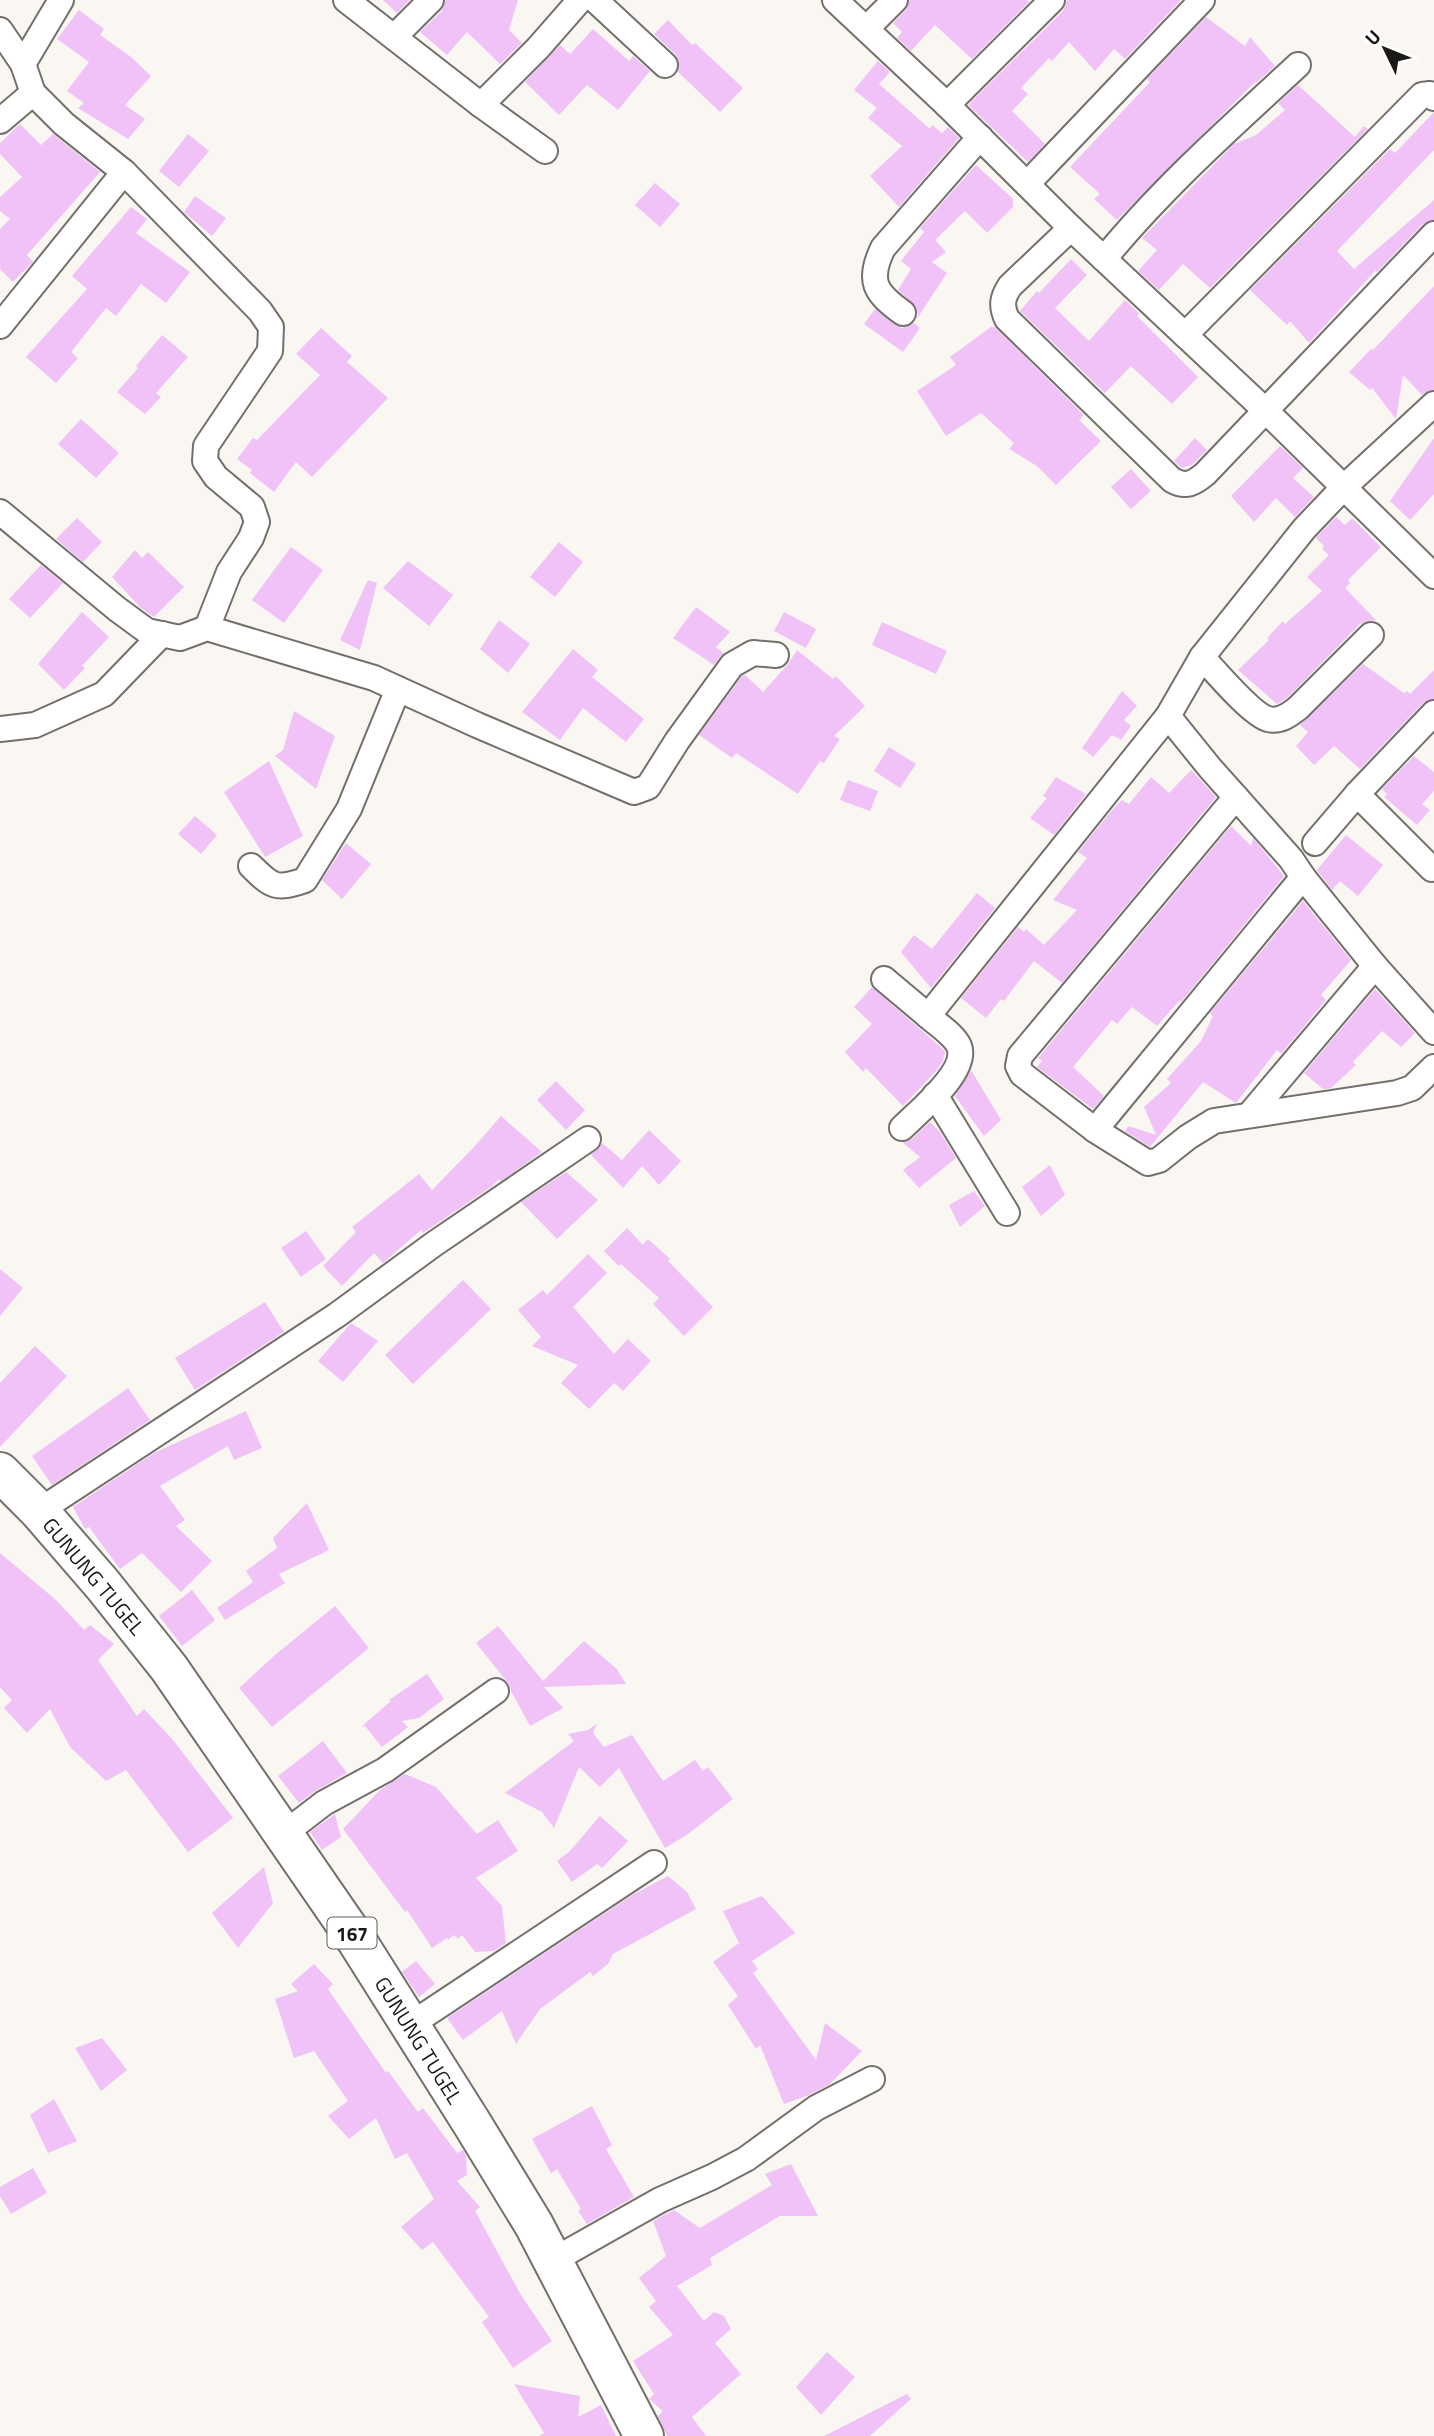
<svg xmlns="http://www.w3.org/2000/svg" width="1434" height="2436" font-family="'Titillium Web',sans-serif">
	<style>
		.building { fill: #f1c2f7 }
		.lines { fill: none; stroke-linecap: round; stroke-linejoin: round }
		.street-casing { stroke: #73706c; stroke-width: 28 }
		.primary-casing { stroke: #73706c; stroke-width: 42 }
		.street { stroke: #fff; stroke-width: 24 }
		.primary { stroke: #fff; stroke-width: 38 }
		.labels { text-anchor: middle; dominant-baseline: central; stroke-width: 7; stroke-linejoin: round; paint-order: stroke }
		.shield { fill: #fff; stroke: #5f5e5d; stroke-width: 2 }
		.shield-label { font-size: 19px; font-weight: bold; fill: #1a1917 }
		.street-label { font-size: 21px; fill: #1a1917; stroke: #fff }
	</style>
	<rect width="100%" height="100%" fill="#faf6f2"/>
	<g class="building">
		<polygon points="383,0 410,0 397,13"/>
		<polygon points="445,0 518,0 509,30 522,43 500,64 467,32 447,55 420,32 442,11"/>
		<polygon points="909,0 1027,0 1029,2 972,59 935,25 911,51 897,38 902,32 893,23 906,10"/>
		<polygon points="1067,0 1181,0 1125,59 1114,49 1095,71 1069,42 1052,61 1049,58 1021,88 1028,94 1012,111 1045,144 1028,162 968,105 1063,11"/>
		<polygon points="79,10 104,29 100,35 131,57 151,76 125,105 145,119 128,139 78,108 84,103 67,91 89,62 57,39"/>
		<polygon points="1206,17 1245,46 1250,37 1275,66 1256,83 1255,82 1117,220 1094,199 1100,194 1070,167 1150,82 1147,79"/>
		<polygon points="668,20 692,45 695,43 743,88 720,112 678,72 679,61 676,55 654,34"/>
		<polygon points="593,29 629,61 633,56 650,71 618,110 587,85 559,115 525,82 560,45 570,54"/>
		<polygon points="878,61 890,72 879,84 930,129 932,125 942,133 948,127 959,138 899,207 870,176 902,146 868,118 877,108 854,90"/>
		<polygon points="1298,85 1355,137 1364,126 1368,129 1210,288 1183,264 1159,290 1138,271 1157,250 1142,238 1234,144 1256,135 1285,110 1278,103"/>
		<polygon points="1434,112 1434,150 1337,251 1354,269 1434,200 1434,220 1423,224 1377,272 1375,271 1309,343 1290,321 1287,325 1250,290 1390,149 1395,153"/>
		<polygon points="20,124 41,145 53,134 100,172 27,255 33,262 13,282 0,269 0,229 10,219 0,211 0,197 22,177 0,154 0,143"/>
		<polygon points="188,134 209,151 179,187 159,171"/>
		<polygon points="976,165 1013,199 1013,207 987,233 965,211 935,240 946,252 932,262 947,273 916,320 918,314 916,307 898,290 911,269 901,261 924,232 920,228"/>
		<polygon points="655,183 680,204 660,227 635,205"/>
		<polygon points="195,196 226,218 212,236 184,212"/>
		<polygon points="131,207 147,219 136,233 190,272 166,303 141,284 116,316 106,308 71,352 78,358 56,383 26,357 87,289 72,276"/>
		<polygon points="1071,259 1087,275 1055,308 1089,341 1125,300 1139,313 1137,316 1198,377 1172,404 1131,366 1105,393 1020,311 1037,291 1039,293"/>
		<polygon points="1434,286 1434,390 1422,395 1403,375 1396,419 1372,388 1370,390 1349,372 1371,349 1373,350"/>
		<polygon points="875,309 895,325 902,328 914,323 920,328 903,352 864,324"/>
		<polygon points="991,327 995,327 1084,415 1079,420 1101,441 1056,485 1037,466 1009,449 1014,443 981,413 946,436 917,391 956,365 950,357"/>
		<polygon points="321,328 352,356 347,362 388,398 312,477 296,462 274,492 250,473 252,470 237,459 253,438 257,440 320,375 296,354"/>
		<polygon points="162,335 188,357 156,393 161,397 145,414 117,392 138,368 136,366"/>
		<polygon points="81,419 119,453 96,478 58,444"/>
		<polygon points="1195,438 1207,450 1192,465 1182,468 1174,461"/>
		<polygon points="1434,438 1434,494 1410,520 1390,501"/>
		<polygon points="1280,446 1303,468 1293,478 1314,497 1295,517 1276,498 1254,522 1231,496"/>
		<polygon points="1131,469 1151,491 1131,509 1111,487"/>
		<polygon points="1336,517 1345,525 1352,518 1381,547 1348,580 1350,583 1345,588 1376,620 1367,621 1360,624 1288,697 1277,704 1238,670 1269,640 1267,638 1283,621 1285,624 1322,591 1307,577 1329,555 1322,549 1324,546 1316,538"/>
		<polygon points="77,518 102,542 83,562 56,539"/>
		<polygon points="559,542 583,562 555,597 530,577"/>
		<polygon points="291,547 323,570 284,623 252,600"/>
		<polygon points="135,550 142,558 148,552 184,587 154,617 141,608 112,577"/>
		<polygon points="408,561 453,595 429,626 383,588"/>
		<polygon points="41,565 63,583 30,618 9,599"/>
		<polygon points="368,580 377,583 360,650 340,640"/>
		<polygon points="696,607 730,632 716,647 723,653 714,665 673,638"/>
		<polygon points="82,612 109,637 82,666 85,668 64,690 38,664"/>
		<polygon points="784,612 816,629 806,648 774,631"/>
		<polygon points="499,620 530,644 508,673 480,649"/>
		<polygon points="882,622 947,651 936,674 872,645"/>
		<polygon points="573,649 598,670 592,677 644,719 626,742 583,708 560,740 522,712"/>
		<polygon points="797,650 833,679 836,676 865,706 834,736 840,739 824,763 820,761 798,794 736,753 732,758 699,735 742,676 745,675 763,692 788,664"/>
		<polygon points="1363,664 1404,693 1407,691 1410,694 1434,670 1434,699 1423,703 1360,769 1334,746 1314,765 1296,746 1308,732 1300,725"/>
		<polygon points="1122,691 1137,706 1124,720 1131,726 1121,740 1112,735 1093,757 1082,748"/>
		<polygon points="294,711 335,736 316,789 275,756 283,750"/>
		<polygon points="889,747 916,764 900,788 874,771"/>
		<polygon points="1414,756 1434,772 1434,791 1422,804 1430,810 1417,825 1384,797 1387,794 1382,789"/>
		<polygon points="269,761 303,836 265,857 224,792"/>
		<polygon points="1191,770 1216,797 1062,983 1034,961 1004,1001 1001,999 986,1018 961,998 1018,927 1024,932 1026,929 1044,945 1077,910 1053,900 1087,858 1078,852 1113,809 1122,800 1129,804 1151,777 1169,793"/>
		<polygon points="1056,777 1086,794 1054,835 1030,818 1047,798 1043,796"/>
		<polygon points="848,780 878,791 870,811 840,800"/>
		<polygon points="195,816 217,835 201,854 178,834"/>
		<polygon points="1231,826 1251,846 1253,838 1284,876 1181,1002 1180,1000 1157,1026 1132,1007 1117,1024 1112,1020 1073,1067 1104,1096 1093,1109 1037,1067 1042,1061 1038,1058"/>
		<polygon points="1346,835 1383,865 1358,896 1340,881 1332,890 1317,870"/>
		<polygon points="346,843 371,864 342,899 322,880"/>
		<polygon points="977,893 995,908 931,988 901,952 914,935 932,949"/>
		<polygon points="1303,901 1351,960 1321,995 1326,1000 1281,1054 1277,1050 1236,1103 1203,1082 1150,1147 1125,1131 1129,1126 1156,1135 1144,1107 1171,1083 1167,1079 1201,1041 1213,1016 1210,1013"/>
		<polygon points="872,987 945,1051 943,1061 937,1070 903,1106 866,1068 863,1072 845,1052 872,1024 854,1007"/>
		<polygon points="1375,989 1415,1033 1401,1047 1382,1031 1353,1062 1356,1065 1331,1088 1323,1089 1304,1073"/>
		<polygon points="971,1070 1001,1120 984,1136 955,1096"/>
		<polygon points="556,1081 585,1110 566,1130 537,1100"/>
		<polygon points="501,1116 542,1152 501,1181 499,1179 491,1187 423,1233 421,1230 383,1263 374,1253 342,1286 323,1266 356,1232 352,1227 419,1174 432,1190 474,1147"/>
		<polygon points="930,1122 940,1132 956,1158 919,1188 903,1170 920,1157 902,1142 912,1139"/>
		<polygon points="649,1130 681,1161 659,1185 642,1166 623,1188 591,1155 602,1143 622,1160"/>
		<polygon points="1050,1165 1065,1195 1041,1216 1022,1187"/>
		<polygon points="566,1172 598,1200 557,1239 521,1202"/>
		<polygon points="974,1191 985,1206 960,1227 949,1205"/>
		<polygon points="627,1228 643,1245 648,1239 670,1259 668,1261 713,1307 684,1336 653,1304 659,1298 621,1264 619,1266 604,1251"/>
		<polygon points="306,1231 326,1259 301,1277 281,1248"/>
		<polygon points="588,1254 607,1273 573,1307 614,1354 628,1339 651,1361 623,1391 614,1383 589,1409 561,1383 578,1365 532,1346 541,1337 518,1310 543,1290 547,1295"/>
		<polygon points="0,1269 23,1288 0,1316"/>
		<polygon points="463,1280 491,1309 413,1384 385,1355"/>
		<polygon points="265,1302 284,1332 195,1390 175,1358"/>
		<polygon points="351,1323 378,1341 343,1382 318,1361"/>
		<polygon points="35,1346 67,1376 0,1447 0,1383"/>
		<polygon points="128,1388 150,1420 52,1485 32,1456"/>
		<polygon points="246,1411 262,1448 234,1460 228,1446 160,1486 185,1520 176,1526 212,1561 181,1592 142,1553 120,1569 89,1527 85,1529 73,1507 154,1453"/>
		<polygon points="307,1503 329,1550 279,1574 285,1583 225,1620 217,1608 253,1582 246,1571 277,1548 273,1538"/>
		<polygon points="0,1553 56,1600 84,1630 90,1625 114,1644 98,1660 137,1716 144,1709 173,1740 233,1818 188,1852 126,1770 106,1781 70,1747 50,1709 27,1733 4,1708 12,1700 0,1687"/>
		<polygon points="192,1590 215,1620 182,1646 159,1616"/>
		<polygon points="335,1606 369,1648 272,1727 239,1688 275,1655"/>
		<polygon points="498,1626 543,1681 584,1641 617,1669 626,1684 544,1687 563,1708 530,1726 511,1691 508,1683 476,1643"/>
		<polygon points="427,1674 444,1699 419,1718 402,1721 408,1727 382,1747 365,1726 361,1727 391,1701 389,1700"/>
		<polygon points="597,1724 593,1733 604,1747 632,1735 663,1781 695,1760 703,1771 708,1767 733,1799 688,1834 665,1848 619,1768 600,1787 579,1767 554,1828 542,1812 505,1793 574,1741 568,1734 588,1730"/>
		<polygon points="323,1741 347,1773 317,1790 299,1803 278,1776"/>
		<polygon points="405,1774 436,1787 477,1834 498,1820 518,1851 476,1878 502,1906 506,1943 494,1951 475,1952 462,1935 458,1939 454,1935 448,1940 447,1938 432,1948 407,1910 405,1912 343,1829 380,1790"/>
		<polygon points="335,1814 341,1837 322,1850 310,1832"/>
		<polygon points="600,1816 628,1841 602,1868 597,1864 572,1882 557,1861 570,1851"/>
		<polygon points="264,1867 273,1903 238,1948 212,1913"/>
		<polygon points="668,1876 687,1892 696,1909 613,1954 608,1964 593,1976 590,1972 540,2009 516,2044 502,2011 463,2040 447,2018 634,1894"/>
		<polygon points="762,1896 795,1933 752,1961 758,1969 753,1973 816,2060 825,2023 862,2051 830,2084 809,2095 784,2104 760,2045 756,2049 728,2005 738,1996 713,1962 739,1943 723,1911"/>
		<polygon points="416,1961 435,1984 419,1997 402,1972"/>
		<polygon points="314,1964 333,1984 328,1989 386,2073 388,2071 418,2112 423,2108 457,2153 463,2150 466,2155 467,2175 457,2181 480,2207 475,2211 521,2295 552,2341 513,2368 482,2322 489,2317 433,2242 422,2250 401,2227 434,2199 407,2153 395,2159 376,2118 349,2139 328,2116 348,2101 314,2051 294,2058 275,1999 298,1991 291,1984"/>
		<polygon points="102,2038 127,2070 101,2091 75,2048"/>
		<polygon points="54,2099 77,2141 48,2153 30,2115"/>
		<polygon points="592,2106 612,2145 606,2149 634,2197 587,2224 578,2211 581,2209 557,2169 551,2173 532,2139"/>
		<polygon points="791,2164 818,2216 780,2216 710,2258 712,2265 677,2286 704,2321 714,2312 724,2316 731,2329 715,2343 741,2374 692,2417 706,2436 667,2436 658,2416 663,2411 649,2399 654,2394 633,2361 673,2335 649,2307 656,2301 639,2278 666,2256 653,2221 674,2210 700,2228 772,2185 765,2174"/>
		<polygon points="33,2168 47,2193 11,2214 0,2196 0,2187"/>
		<polygon points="827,2352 855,2377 821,2415 796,2387"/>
		<polygon points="514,2384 580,2396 578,2417 601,2405 616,2436 539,2436 544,2433"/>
		<polygon points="907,2394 911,2399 870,2436 824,2436"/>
	</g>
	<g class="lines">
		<defs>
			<g id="street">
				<polyline points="346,0 481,105 538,48 580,0"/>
				<polyline points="595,0 665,65"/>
				<polyline points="835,0 947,105 1071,228 1266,411 1434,576"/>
				<polyline points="867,28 895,0"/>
				<polyline points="0,30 23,64 33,93 64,124 124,172 0,326"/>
				<polyline points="395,36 431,0"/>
				<polyline points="23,64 61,0"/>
				<polyline points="481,105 545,151"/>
				<polyline points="947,105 1052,0"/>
				<polyline points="0,121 33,93"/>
				<polyline points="124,172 260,311 271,327 270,351 206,446 205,461 216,477 252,507 257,522 251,538 229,572 207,628"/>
				<polyline points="1027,184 1202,0"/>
				<path d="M1071,228l-61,58c-8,12 -9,20 -3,33l165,161c14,8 22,3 33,-6l229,-240"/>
				<path d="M1104,259c58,-71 127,-132 194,-194"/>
				<path d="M903,313c-28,-20 -36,-32 -20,-65l97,-111"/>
				<polyline points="1185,335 1422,95 1430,94 1434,98"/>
				<polyline points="0,512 117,609 147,631 180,638 207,628 374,678 477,725 634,792 648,787 677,741 732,665 753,653 776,655"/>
				<path d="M1202,657c13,14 50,58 66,62 12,3 21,-4 30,-11l73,-73"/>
				<polyline points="1168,716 1210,768 1291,859 1303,877 1375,966 1434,1032"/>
				<polyline points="0,729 35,725 104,694 162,634"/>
				<polyline points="1357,794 1432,869 1434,867"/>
				<polyline points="1236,797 1020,1056 1018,1066 1022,1074 1095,1130 1303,877"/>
				<polyline points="1315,843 1357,794 1434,713"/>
				<path d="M251,866c21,21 25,24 54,14l44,-71 49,-120"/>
				<polyline points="884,979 928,1016"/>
				<polyline points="935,1095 1007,1213"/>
				<polyline points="1250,1114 1375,966"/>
				<path d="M902,1128c16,-16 67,-57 57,-82 -5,-11 -22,-22 -31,-30l240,-300 34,-59 102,-128 39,-41 91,-84"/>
				<polyline points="1095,1130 1148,1163 1159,1160 1188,1137 1214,1121 1397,1093 1412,1088 1434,1067"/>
				<polyline points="39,1511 337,1315 434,1244 588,1139"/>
				<polyline points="285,1833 324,1803 385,1770 496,1691"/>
				<polyline points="410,2025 654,1863"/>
				<polyline points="552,2261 660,2200 712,2177 746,2159 816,2108 872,2079"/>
			</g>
			<polyline id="primary" points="0,1472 39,1511 103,1585 169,1668 357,1941 473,2125 534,2225 644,2436"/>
		</defs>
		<use href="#street" class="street-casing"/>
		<use href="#primary" class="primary-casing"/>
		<use href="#street" class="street"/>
		<use href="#primary" class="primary"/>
	</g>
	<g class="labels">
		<rect class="shield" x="327.5" y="1917.5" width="49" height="31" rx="5"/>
		<g class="shield-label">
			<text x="352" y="1933">167</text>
		</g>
		<g class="street-label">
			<text transform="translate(94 1576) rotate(50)">GUNUNG TUGEL</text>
			<text transform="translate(419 2040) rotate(58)">GUNUNG TUGEL</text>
		</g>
	</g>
	<g transform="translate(1385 49) rotate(313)" stroke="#ffffff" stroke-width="5" paint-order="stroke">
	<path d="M0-5L12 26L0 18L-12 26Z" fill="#1a1917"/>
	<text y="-10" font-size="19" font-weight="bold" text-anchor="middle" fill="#1a1917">U</text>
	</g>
</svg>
